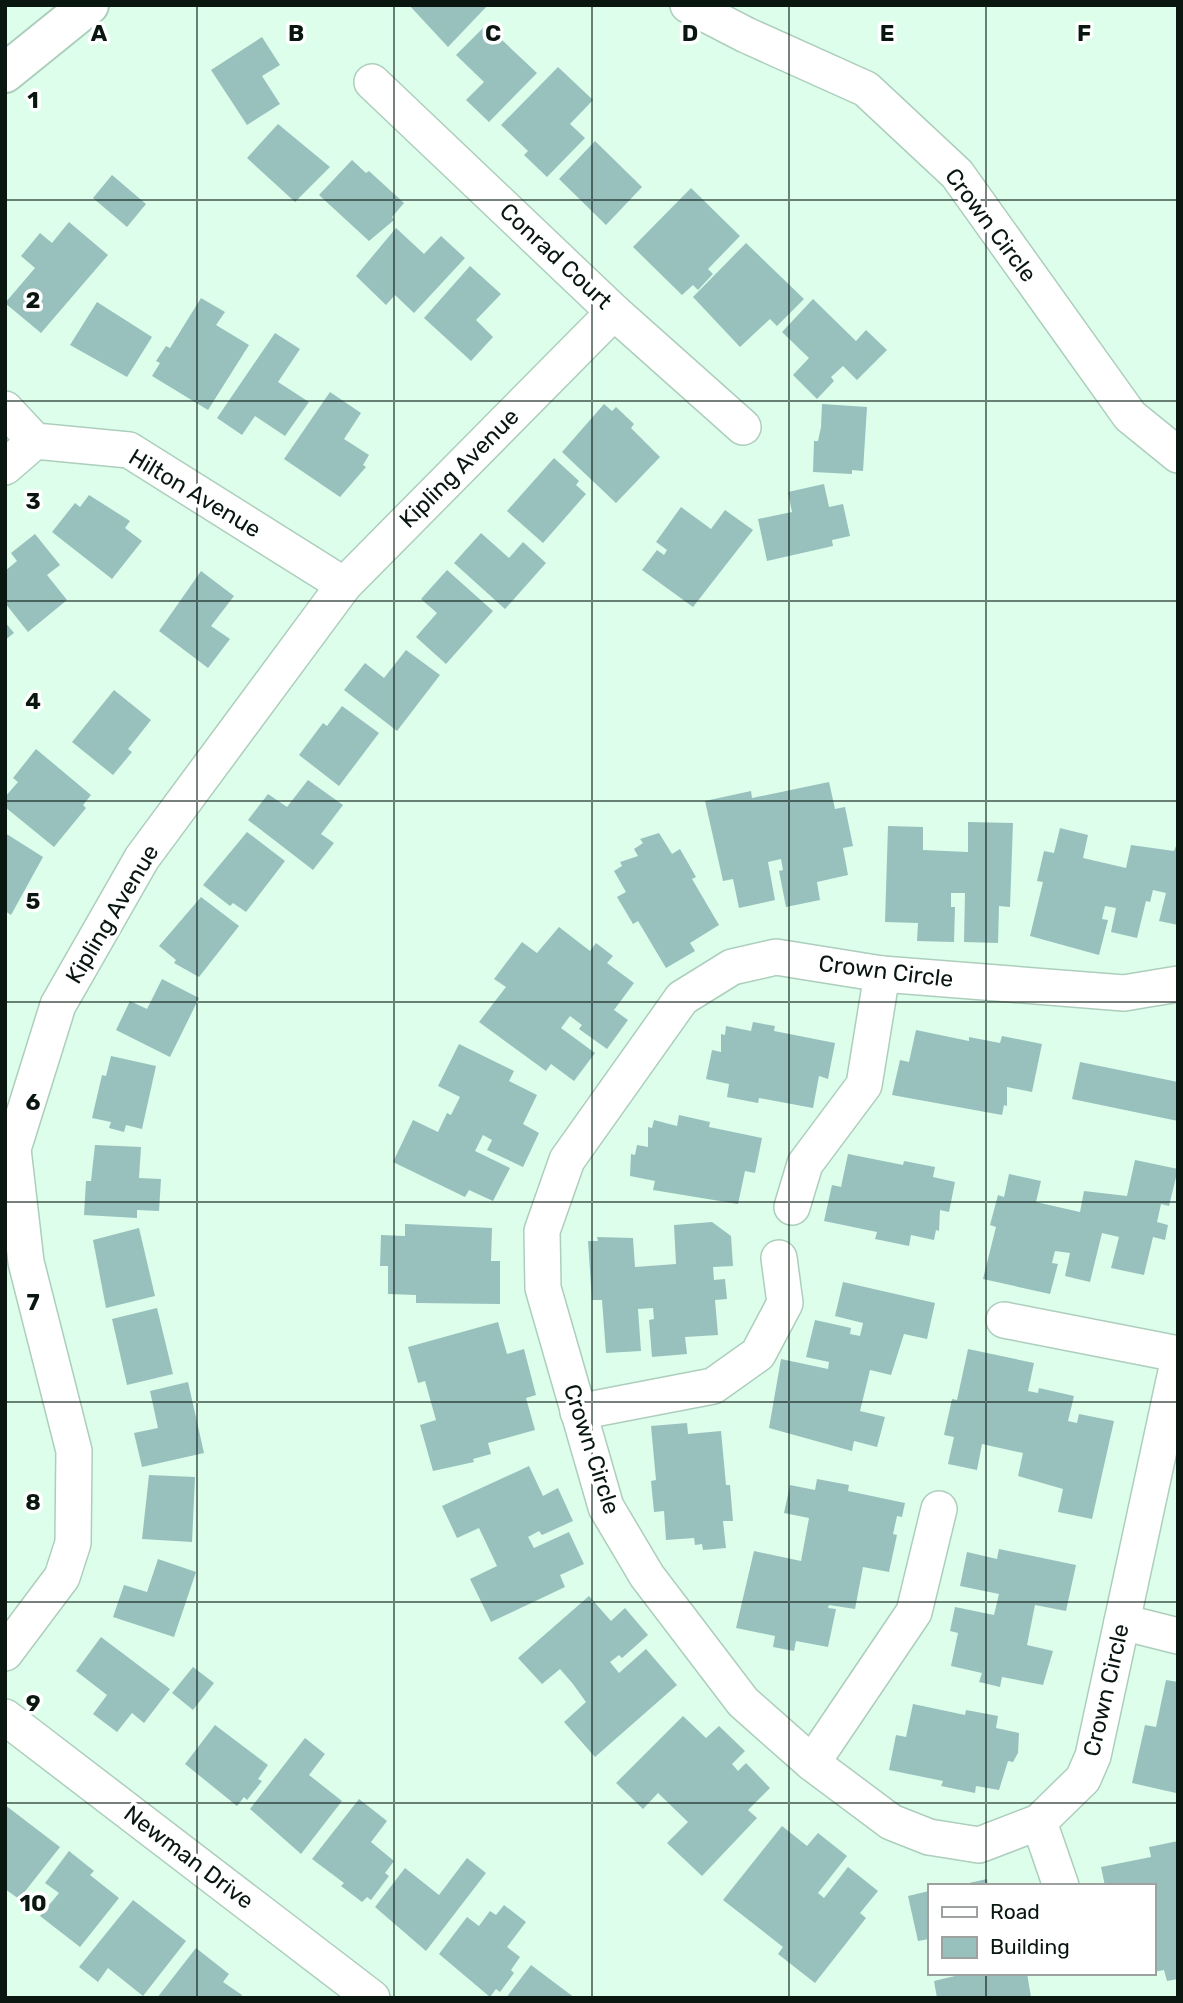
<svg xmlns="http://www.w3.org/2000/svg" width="1183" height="2003" font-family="Rubik,sans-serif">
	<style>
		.building { fill: #98c1be }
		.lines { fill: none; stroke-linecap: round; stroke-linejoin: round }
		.minor-casing { stroke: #adcebc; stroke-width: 38 }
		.major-casing { stroke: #adcebc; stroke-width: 42 }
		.minor { stroke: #fff; stroke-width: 35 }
		.major { stroke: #fff; stroke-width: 38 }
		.grid { fill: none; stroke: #0a1710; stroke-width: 2; stroke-opacity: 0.55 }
		.labels { text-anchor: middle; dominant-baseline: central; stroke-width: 7; stroke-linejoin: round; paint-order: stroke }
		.street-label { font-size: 23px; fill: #0a1710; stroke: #fff }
		.grid-label { font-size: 23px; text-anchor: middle; font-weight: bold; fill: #0a1710; stroke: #fff; stroke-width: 7; stroke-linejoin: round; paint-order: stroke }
	</style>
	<rect width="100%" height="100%" fill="#dcfeeb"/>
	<g class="building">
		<polygon points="409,5 488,5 448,47"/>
		<polygon points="486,25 537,73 489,122 466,100 484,82 456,55"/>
		<polygon points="262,37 280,65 262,76 280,104 247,125 211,70"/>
		<polygon points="558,67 593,100 570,124 585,138 547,177 524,155 528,151 501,125"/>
		<polygon points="278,124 330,167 295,202 247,158"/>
		<polygon points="595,141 642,187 606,225 559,179"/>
		<polygon points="352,160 366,173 369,171 404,203 392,217 394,220 369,241 319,195"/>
		<polygon points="112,175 146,204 127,227 93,198"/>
		<polygon points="691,188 740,236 708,269 713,274 698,290 693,285 682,295 633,247"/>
		<polygon points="69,222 108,255 41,333 5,303 35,268 21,256 40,233 52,243"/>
		<polygon points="396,228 424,254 441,236 465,258 414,313 395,295 386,305 356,276"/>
		<polygon points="746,243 804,299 777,326 770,319 740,347 693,297"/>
		<polygon points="470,266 501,294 476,320 493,337 471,361 424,318"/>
		<polygon points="201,298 225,312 216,325 249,345 208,410 152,376 160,363 156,361 166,346 170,348"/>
		<polygon points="813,299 856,341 866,330 887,350 857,380 843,366 831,377 834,381 817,399 793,375 809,358 782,332"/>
		<polygon points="97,302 152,337 127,377 70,345"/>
		<polygon points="275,333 300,349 278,382 309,402 285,436 255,416 242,435 217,418"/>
		<polygon points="330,392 361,413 344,439 369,455 363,465 366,467 340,497 284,459"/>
		<polygon points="604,404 612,411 616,407 634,424 631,428 660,457 616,503 562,452"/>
		<polygon points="822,404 867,407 863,471 852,470 852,474 813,472 814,441 818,441 821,427"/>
		<polygon points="554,458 579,481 576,485 586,494 543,543 507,511"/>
		<polygon points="824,484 829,507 843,504 850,536 832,540 833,546 767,561 758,519 792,512 788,492"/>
		<polygon points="89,495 130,521 125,528 142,541 112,579 52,532 75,503 80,507"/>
		<polygon points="681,507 711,529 725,510 753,530 693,607 642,570 657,550 664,555 667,550 656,542"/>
		<polygon points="481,533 509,558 523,542 546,563 505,609 454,563"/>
		<polygon points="35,534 60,565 47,575 67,600 28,632 5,603 5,571 17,561 11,553"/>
		<polygon points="447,570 493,611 446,664 416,637 437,613 421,599"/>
		<polygon points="201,571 234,596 211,626 230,639 208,668 159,631"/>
		<polygon points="5,622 14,633 5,640"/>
		<polygon points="406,650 440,675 397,731 344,690 365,663 384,678"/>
		<polygon points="114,690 151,720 128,749 132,752 113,775 72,742"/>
		<polygon points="342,706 379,733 339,786 299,755 323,723 327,726"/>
		<polygon points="36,749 91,795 83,805 86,808 54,847 5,807 5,797 18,782 13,778"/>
		<polygon points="308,780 343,805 321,834 334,843 313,870 248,820 268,794 287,807"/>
		<polygon points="829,782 835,809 845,807 853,846 843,848 848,875 817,882 820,900 786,907 779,871 783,870 781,859 768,862 775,900 739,908 733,879 723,881 705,801 751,791 752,798"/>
		<polygon points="968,822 1013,823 1010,907 999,906 998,943 964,942 965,893 951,893 951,907 955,907 954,942 917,941 918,923 885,922 888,826 923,827 923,850 968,852"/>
		<polygon points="1060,828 1088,835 1083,858 1126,868 1131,845 1174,851 1178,841 1178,925 1159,921 1166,893 1153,890 1150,902 1146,901 1137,938 1111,932 1116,908 1105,906 1102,919 1108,920 1099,955 1030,936 1043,882 1037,881 1044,851 1054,853"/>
		<polygon points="247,832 285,861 246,912 233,903 230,906 203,885"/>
		<polygon points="5,833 43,857 11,915 5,911"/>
		<polygon points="659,833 672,854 680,849 696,877 692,879 719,925 690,943 695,951 666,968 638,921 633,924 617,897 626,892 614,871 622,866 620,862 638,856 634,849 643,843 640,839"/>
		<polygon points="201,897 239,926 199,977 174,963 176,960 159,946"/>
		<polygon points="559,927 590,951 596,943 613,956 607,963 634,983 614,1010 628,1020 607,1049 579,1029 582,1025 570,1016 561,1028 595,1053 574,1081 551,1064 546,1071 479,1022 506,987 494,979 522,942 537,953"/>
		<polygon points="162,979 199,998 170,1057 116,1030 130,1001 147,1009"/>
		<polygon points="753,1022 775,1026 774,1031 835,1043 828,1079 819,1076 813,1108 759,1098 758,1103 727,1097 729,1084 706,1079 712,1050 721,1052 721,1034 725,1035 726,1026 751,1031"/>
		<polygon points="916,1030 969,1041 969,1037 1000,1043 1002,1036 1042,1044 1032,1092 1007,1087 1007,1106 1004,1105 1002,1115 892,1095 900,1060 909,1062"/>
		<polygon points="459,1044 514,1071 509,1081 537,1095 523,1124 539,1133 523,1167 487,1150 492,1140 483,1135 475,1151 510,1168 493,1201 469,1190 465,1197 393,1162 413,1120 438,1132 447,1113 451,1115 460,1097 438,1086"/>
		<polygon points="111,1056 156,1066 142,1129 126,1125 124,1132 109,1128 111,1122 92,1118 102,1075 106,1076"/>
		<polygon points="1080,1062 1178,1082 1178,1121 1072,1099"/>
		<polygon points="679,1115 710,1122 709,1127 762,1138 755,1173 745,1171 738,1204 653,1190 655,1181 630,1176 631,1154 635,1155 637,1145 648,1147 648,1127 652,1128 654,1120 677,1126"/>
		<polygon points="95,1145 141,1147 139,1178 161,1179 159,1211 137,1210 137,1218 84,1215 86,1181 91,1181"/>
		<polygon points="848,1154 903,1165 904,1161 935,1167 933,1177 955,1182 949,1212 940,1210 939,1231 936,1230 934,1240 911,1235 909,1246 875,1239 877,1232 824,1221 832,1185 841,1187"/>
		<polygon points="1135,1160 1178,1169 1169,1206 1161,1204 1157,1222 1168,1225 1165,1240 1153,1237 1144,1275 1111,1268 1119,1237 1102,1233 1090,1282 1065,1276 1070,1253 1055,1251 1052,1263 1058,1264 1050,1294 983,1279 996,1227 990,1225 998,1195 1004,1197 1009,1174 1041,1181 1036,1202 1080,1212 1084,1191 1127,1196"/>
		<polygon points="712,1222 731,1236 733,1266 713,1267 714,1280 725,1279 727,1299 715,1300 718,1335 685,1337 687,1354 652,1357 649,1320 654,1319 653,1308 638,1309 641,1351 606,1353 602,1300 592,1300 588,1241 598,1241 597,1237 633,1238 635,1267 676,1264 674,1225"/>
		<polygon points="405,1224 492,1228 491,1261 500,1261 500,1304 416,1303 416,1295 388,1294 388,1266 380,1266 381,1235 405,1236"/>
		<polygon points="139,1228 155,1296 106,1308 93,1240"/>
		<polygon points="843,1282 935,1303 927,1339 904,1334 891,1375 870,1370 860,1411 885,1417 877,1447 854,1441 852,1451 769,1428 781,1359 828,1369 829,1362 806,1357 815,1320 851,1328 850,1334 860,1336 863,1323 835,1316"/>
		<polygon points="157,1308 173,1374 127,1385 112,1319"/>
		<polygon points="498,1322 507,1354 524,1349 536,1395 526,1398 535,1430 488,1443 491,1454 473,1459 474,1462 433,1471 420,1425 436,1420 425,1381 418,1383 408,1347"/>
		<polygon points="968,1349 1034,1363 1028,1391 1038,1393 1039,1388 1074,1396 1068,1421 1077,1423 1079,1414 1114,1421 1092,1519 1058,1512 1063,1489 1018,1476 1023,1453 982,1444 977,1470 948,1464 954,1437 944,1435 952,1399 957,1400"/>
		<polygon points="188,1382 204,1453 142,1467 134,1433 158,1428 150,1391"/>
		<polygon points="687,1423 688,1434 721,1431 726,1485 730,1485 733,1521 723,1521 726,1548 703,1550 702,1544 695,1545 694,1538 666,1540 664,1511 654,1512 651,1481 656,1480 651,1426"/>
		<polygon points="529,1466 543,1496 558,1488 573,1521 542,1535 539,1531 528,1537 534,1548 569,1532 584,1564 560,1575 565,1587 491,1622 470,1579 497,1566 479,1528 457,1538 442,1506"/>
		<polygon points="149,1475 195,1477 192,1542 142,1539"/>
		<polygon points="817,1479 849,1485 848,1491 905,1503 902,1517 897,1516 893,1534 897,1535 889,1572 863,1567 855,1609 829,1605 828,1608 836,1609 828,1647 796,1641 794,1651 773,1647 775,1636 736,1628 754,1551 801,1561 809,1518 784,1513 790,1485 815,1490"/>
		<polygon points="999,1549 1076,1565 1066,1611 1035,1605 1027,1645 1053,1651 1043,1685 1002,1677 1000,1687 979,1682 982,1673 951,1666 958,1633 950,1631 955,1607 994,1615 999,1594 960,1586 967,1552 997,1559"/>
		<polygon points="158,1559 196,1572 174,1637 113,1617 124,1585 147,1592"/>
		<polygon points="589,1596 611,1621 625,1608 648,1635 622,1658 619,1655 610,1662 619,1673 646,1649 677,1685 595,1757 564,1722 586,1702 573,1684 560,1669 542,1684 518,1658"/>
		<polygon points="101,1637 170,1689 144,1723 132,1713 117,1732 93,1714 107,1695 76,1671"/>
		<polygon points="193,1667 214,1683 193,1710 172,1693"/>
		<polygon points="1166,1680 1178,1682 1176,1793 1132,1783 1145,1725 1156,1727"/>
		<polygon points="913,1704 965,1715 966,1710 998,1716 996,1728 1019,1733 1018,1753 1013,1762 1008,1761 999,1790 976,1786 975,1793 941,1786 943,1781 889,1770 896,1735 906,1737"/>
		<polygon points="683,1716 706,1738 719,1726 745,1751 732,1764 738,1771 746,1763 770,1788 748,1810 757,1818 702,1876 667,1843 688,1822 658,1793 643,1809 616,1783"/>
		<polygon points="215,1725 268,1765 258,1779 262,1781 247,1800 244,1797 237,1806 185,1764"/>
		<polygon points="305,1738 325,1754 309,1775 342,1801 301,1854 250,1809"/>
		<polygon points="359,1799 387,1821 371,1842 394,1861 385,1873 389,1876 371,1900 367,1897 362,1902 341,1886 344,1883 312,1859"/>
		<polygon points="5,1805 60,1847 19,1899 5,1889"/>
		<polygon points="782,1826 807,1846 818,1833 847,1856 818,1893 824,1898 848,1867 878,1891 860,1913 866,1918 815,1983 778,1954 783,1947 723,1900"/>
		<polygon points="1178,1841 1178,1979 1167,1981 1164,1970 1153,1972 1153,1886 1105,1886 1101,1867 1151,1857 1149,1847"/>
		<polygon points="69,1851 94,1871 90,1875 119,1898 80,1947 40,1916 59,1893 45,1883"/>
		<polygon points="467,1858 486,1873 426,1951 375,1907 405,1868 439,1895"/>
		<polygon points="987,1879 988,1886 960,1886 960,1885"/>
		<polygon points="929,1891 929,1939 918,1941 908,1896"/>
		<polygon points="133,1900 186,1941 143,1996 108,1968 98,1982 79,1967"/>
		<polygon points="504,1905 526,1922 507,1947 520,1957 511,1970 514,1973 500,1992 496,1989 490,1997 439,1954 467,1917 479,1926 490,1911 496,1915"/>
		<polygon points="196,1948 229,1974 223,1982 242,1995 240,1998 157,1998"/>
		<polygon points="531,1965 575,1998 506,1998"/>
		<polygon points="954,1973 1027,1973 1031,1997 937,1998 934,1981 955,1976"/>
	</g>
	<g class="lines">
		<defs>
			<g id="minor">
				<polyline points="688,5 746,35 866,89 957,174 1130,416 1178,455"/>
				<polyline points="372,82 614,312 743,427"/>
				<polyline points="5,409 35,441 129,450 344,585"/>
				<polyline points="5,467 35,441"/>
				<polyline points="1178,984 1124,993 882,974 776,957 732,967 682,998 567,1160 542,1231 543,1288 606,1507 647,1576 743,1702 812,1763 891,1822 929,1837 979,1845 1039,1822 1083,1779 1093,1756 1178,1362"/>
				<polyline points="792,1207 805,1164 864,1085 882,974"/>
				<polyline points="1004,1320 1178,1354"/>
				<polyline points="578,1412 713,1386 758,1354 785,1303 779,1258"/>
				<polyline points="1122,1622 1178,1636"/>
				<polyline points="5,1653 62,1577 73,1543 74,1451 26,1262 13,1149 58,1005 142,858 344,585 614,312"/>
				<polyline points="5,1717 372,1998"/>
				<polyline points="812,1763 914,1612 939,1509"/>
				<polyline points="1039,1822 1061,1886"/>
			</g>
			<polyline id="major" points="5,73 89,5"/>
		</defs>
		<use href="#minor" class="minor-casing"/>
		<use href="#major" class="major-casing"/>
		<use href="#minor" class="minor"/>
		<use href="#major" class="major"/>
	</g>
	<path class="grid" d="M197,5v1993M394,5v1993M592,5v1993M789,5v1993M986,5v1881M5,200h1173M5,401h1173M5,601h1173M5,801h1173M5,1002h1173M5,1202h1173M5,1402h1173M5,1602h1173M5,1803h1173M986,1973v25"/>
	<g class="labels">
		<g class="street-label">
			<text transform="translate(991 225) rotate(53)">Crown Circle</text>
			<text transform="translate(556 256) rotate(43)">Conrad Court</text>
			<text transform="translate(459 468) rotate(-45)">Kipling Avenue</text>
			<text transform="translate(195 493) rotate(31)">Hilton Avenue</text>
			<text transform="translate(112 914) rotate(-59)">Kipling Avenue</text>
			<text transform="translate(886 971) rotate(7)">Crown Circle</text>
			<text transform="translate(592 1449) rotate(72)">Crown Circle</text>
			<text transform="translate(1106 1690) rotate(-77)">Crown Circle</text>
			<text transform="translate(189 1857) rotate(37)">Newman Drive</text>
		</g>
	</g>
	<g class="grid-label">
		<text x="99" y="41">A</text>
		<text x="296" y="41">B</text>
		<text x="493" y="41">C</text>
		<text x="690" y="41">D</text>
		<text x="887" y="41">E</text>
		<text x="1084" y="41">F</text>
		<text x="33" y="108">1</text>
		<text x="33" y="308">2</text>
		<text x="33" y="509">3</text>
		<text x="33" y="709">4</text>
		<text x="33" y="909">5</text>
		<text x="33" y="1110">6</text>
		<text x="33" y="1310">7</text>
		<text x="33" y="1510">8</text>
		<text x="33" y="1711">9</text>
		<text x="33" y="1911">10</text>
	</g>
	<rect width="1183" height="2003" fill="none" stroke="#0a1710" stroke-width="14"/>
	<rect x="928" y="1884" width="228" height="91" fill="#ffffff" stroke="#9da29f" stroke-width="2"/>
	<rect x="942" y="1907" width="35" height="10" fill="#ffffff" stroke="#9da29f" stroke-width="2"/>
	<text x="990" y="1919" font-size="21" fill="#0a1710">Road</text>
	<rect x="942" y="1937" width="35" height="21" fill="#98c1be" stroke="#9da29f" stroke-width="2"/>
	<text x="990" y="1954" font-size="21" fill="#0a1710">Building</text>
</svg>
